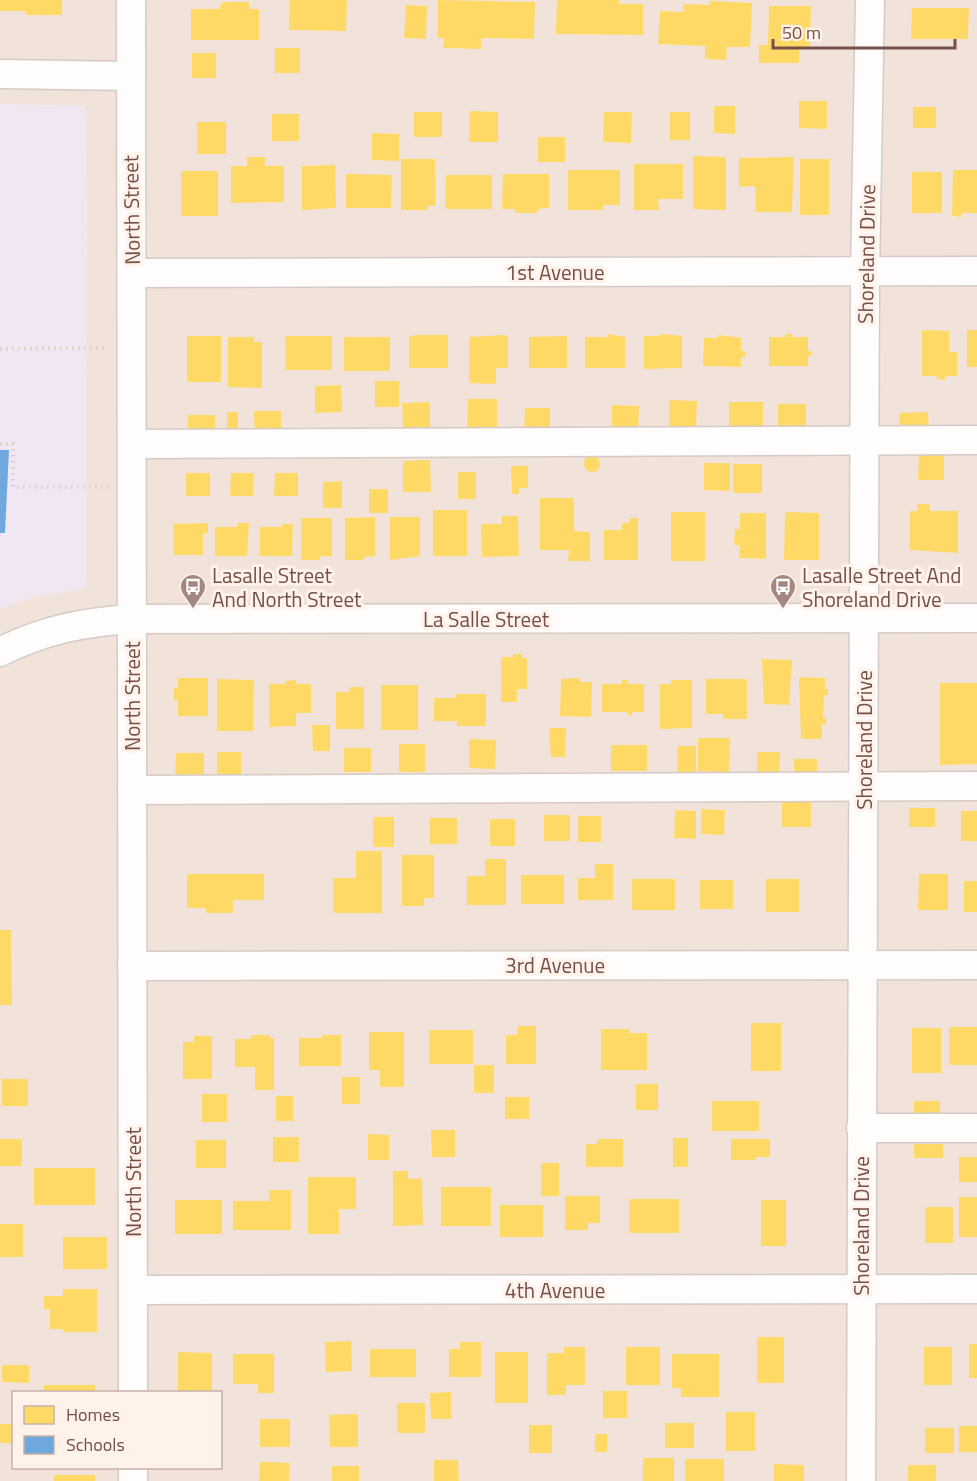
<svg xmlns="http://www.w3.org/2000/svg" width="977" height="1481" font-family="'Titillium Web',sans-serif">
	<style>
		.residential { fill: #f2e3da; fill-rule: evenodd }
		.education { fill: #f0e7f2 }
		.homes { fill: #ffd966 }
		.schools { fill: #6fa8dc }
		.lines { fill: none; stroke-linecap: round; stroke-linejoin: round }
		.minor-casing { stroke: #d5cac6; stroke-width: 31 }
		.path { stroke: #dacfcd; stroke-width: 4; stroke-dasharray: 1.5 4.5; stroke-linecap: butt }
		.minor { stroke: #fefdfc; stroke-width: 28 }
		.labels { text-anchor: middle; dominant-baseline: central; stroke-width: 6; stroke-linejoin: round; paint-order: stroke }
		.street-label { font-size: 21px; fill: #755049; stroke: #fff2ea }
		.poi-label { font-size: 21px; fill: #755049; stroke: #fff2ea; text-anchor: start }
	</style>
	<rect width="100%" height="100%" fill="#f6efea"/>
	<path class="residential" d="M0,0h977v1481h-977zM14,1392h206v76h-206z"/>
	<polygon class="education" points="0,104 85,106 87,202 86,588 33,597 0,608"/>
	<g class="homes">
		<polygon points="0,0 62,0 62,15 26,15 26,11 0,11"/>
		<polygon points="290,0 347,0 346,31 289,30"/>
		<polygon points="438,0 535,2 534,39 481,38 481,49 443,48 444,38 438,38"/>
		<polygon points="557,0 619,0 619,4 643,4 643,35 556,34"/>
		<polygon points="710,1 752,3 750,47 727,47 726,60 705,59 705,46 658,44 660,11 683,12 684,4 709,5"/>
		<polygon points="225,2 249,2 249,9 259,9 259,40 191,40 191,9 220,9 220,4"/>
		<polygon points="406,5 427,6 426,39 404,38"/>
		<polygon points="769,6 811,6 810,48 799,47 799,63 759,63 759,45 768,45"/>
		<polygon points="912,8 969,8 968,39 911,39"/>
		<rect x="275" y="48" width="25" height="25"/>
		<rect x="192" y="53" width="24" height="25"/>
		<polygon points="799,101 827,101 827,129 799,128"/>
		<polygon points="714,106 735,106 735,134 714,133"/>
		<rect x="913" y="107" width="23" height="21"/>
		<polygon points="470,111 498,112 498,142 469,142"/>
		<rect x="414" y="112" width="28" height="25"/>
		<polygon points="604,112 632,112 631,143 603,142"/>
		<rect x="670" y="112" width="20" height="28"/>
		<rect x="272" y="114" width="27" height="27"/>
		<rect x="197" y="122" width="29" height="32"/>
		<polygon points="372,133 399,134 399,161 372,160"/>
		<rect x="538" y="137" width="27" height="25"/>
		<polygon points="693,156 726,157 726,210 693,209"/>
		<polygon points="247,157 265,157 265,166 284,166 284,202 231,203 231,166 247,166"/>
		<polygon points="794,157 792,212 756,212 755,186 739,187 739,158"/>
		<polygon points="401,159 435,159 435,206 428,206 428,210 401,210"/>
		<rect x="800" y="159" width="29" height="56"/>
		<polygon points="634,164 683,164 683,199 658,199 659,210 634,210"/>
		<polygon points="335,165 336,208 302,210 302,166"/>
		<polygon points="568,170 620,170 620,205 603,205 603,210 568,210"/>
		<polygon points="953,170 977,170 977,213 962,213 961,217 952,216"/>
		<rect x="181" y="171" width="37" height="45"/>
		<rect x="912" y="172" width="30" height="41"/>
		<polygon points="346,174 392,175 391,208 346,208"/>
		<polygon points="503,174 549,174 549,208 541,208 535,213 515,213 515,209 502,209"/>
		<polygon points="446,175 492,175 492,209 445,209"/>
		<polygon points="922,330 949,331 949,352 957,352 957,376 945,376 945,380 937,379 937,376 922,376"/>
		<rect x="967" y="330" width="10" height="37"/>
		<polygon points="608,334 625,337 625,368 585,368 585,337 608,337"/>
		<polygon points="660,334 682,336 682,368 644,369 644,336 660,336"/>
		<polygon points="786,334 792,334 792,337 808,337 808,351 811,351 811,356 808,356 808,366 769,366 769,337 786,337"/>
		<polygon points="420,335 448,335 448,368 409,368 409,336"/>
		<polygon points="504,335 508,336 508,368 496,368 496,384 469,383 469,337"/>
		<polygon points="718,335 741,338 741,351 745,351 745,357 741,357 741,367 703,366 704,338 718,338"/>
		<rect x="187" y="336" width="34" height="46"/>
		<polygon points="285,336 332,336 332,370 286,370"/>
		<polygon points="567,336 567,368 529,368 529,337"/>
		<polygon points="228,337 254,337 254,342 262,342 262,388 228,387"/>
		<rect x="344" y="337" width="46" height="34"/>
		<rect x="375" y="381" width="24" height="26"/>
		<polygon points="341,385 342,412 315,413 315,386"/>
		<polygon points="468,399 497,399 497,429 467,429"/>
		<polygon points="669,400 697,401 696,430 669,430"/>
		<polygon points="430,402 430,427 403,428 402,403"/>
		<rect x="729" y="402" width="34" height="31"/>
		<rect x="778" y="404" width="28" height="30"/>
		<polygon points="612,405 639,406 638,432 612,432"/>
		<polygon points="525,408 550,408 550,435 524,435"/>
		<polygon points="254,411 281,411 282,437 255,438"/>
		<rect x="227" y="412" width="11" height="17"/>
		<polygon points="928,412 929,436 900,437 899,413"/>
		<polygon points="188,415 215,415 215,436 188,435"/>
		<polygon points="919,455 944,455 944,480 918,480"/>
		<circle cx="592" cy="464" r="8"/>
		<polygon points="430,460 431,492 403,492 403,461"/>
		<polygon points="704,463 730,463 730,491 704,490"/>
		<rect x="733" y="464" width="29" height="29"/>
		<polygon points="511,466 528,466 528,488 519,488 519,494 512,494"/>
		<rect x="458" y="472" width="18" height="27"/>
		<rect x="186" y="473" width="24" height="23"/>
		<polygon points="231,473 254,473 253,496 230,496"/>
		<polygon points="275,473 298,473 298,496 274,496"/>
		<polygon points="342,481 342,508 323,508 323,482"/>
		<rect x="369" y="489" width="19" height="24"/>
		<polygon points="540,498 574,498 574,531 590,532 590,561 568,561 569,550 540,550"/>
		<polygon points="917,504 930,504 930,511 958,511 958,553 910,550 910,511 917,511"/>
		<rect x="433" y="510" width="34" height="46"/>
		<rect x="671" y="512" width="34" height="49"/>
		<polygon points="785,512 819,513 819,560 784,560"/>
		<polygon points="740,513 766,513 766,559 739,558 740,545 734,545 735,529 740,529"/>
		<polygon points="502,516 518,516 519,556 482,557 481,524 502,524"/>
		<polygon points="375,517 375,556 364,557 364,560 345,560 345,518"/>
		<polygon points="390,517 420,517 420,556 390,560"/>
		<polygon points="301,518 332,518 332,557 320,556 320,560 301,560"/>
		<polygon points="630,518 638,518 638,560 604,560 604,530 622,530 622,523 630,523"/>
		<polygon points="208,523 208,533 203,534 203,555 174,555 173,524"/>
		<polygon points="238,523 249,523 247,556 215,556 215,527 238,527"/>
		<polygon points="282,524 293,524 292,556 260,556 260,527 282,527"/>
		<polygon points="513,654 522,654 522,658 527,658 527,689 517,689 517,702 501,702 501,657 513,657"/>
		<polygon points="762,659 792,660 789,705 764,704"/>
		<polygon points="799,677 825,678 825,689 828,689 828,695 824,695 823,718 826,718 826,724 822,724 822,739 801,739"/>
		<polygon points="178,678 208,678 208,716 178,716 178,700 174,700 174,688 178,688"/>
		<polygon points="580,678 580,682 592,682 591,717 560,716 561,679"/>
		<polygon points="217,679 254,680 253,731 217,731"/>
		<polygon points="706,679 747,679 747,719 723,719 723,714 706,714"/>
		<polygon points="296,680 296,684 311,684 311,713 296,713 296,726 269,727 269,684 285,684 285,681"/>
		<polygon points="622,680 628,680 628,684 644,684 644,712 632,712 632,715 628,715 628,712 602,712 602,684 622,684"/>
		<polygon points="671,680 692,680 692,728 660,729 660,684 671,684"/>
		<polygon points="940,683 977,683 977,764 940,765"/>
		<rect x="381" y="685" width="37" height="45"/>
		<polygon points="349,687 364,687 364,729 336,729 336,692 349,692"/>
		<polygon points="456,694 486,694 486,726 457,726 457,721 434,721 434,698 456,698"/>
		<polygon points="312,725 330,725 330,751 313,751"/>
		<polygon points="549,728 566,728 565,757 551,757"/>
		<polygon points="698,738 730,738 729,772 698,771"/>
		<polygon points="469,739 496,740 495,769 469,768"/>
		<rect x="399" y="744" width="26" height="28"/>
		<rect x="611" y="745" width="36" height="26"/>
		<polygon points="678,746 696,746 696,773 677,773"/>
		<rect x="344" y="748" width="27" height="24"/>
		<rect x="217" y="752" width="24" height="25"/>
		<polygon points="757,752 780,752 779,775 757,774"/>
		<polygon points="176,753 204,753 204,780 175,780"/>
		<rect x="794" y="759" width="23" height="24"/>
		<rect x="782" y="802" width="29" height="25"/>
		<rect x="909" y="808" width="26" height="19"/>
		<polygon points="701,809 725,810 724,835 701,834"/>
		<polygon points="675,810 696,811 696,839 674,838"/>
		<rect x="961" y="811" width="16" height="30"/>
		<rect x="544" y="815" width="26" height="26"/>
		<rect x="578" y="816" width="23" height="26"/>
		<rect x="373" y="817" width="21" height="30"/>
		<rect x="430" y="818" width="27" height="26"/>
		<rect x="490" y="819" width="25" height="27"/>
		<polygon points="356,851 382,851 382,913 333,913 333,878 356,878"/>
		<polygon points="402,855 434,855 434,898 424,898 424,906 402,906"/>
		<polygon points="485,859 506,859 506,905 467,905 467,876 485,876"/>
		<polygon points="595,864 613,864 613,900 578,900 578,878 595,878"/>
		<polygon points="187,874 264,874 264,900 233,900 233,913 206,913 206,908 187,908"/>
		<polygon points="919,874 948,874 948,910 918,910"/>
		<rect x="521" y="875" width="43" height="29"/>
		<rect x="632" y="879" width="43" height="31"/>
		<rect x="766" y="879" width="33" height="33"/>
		<rect x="700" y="880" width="33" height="29"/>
		<rect x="964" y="881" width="13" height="31"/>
		<polygon points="0,930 11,930 12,1005 0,1005"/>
		<rect x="751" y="1023" width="30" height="48"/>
		<polygon points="518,1026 536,1026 536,1064 506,1064 506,1035 518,1035"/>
		<rect x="949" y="1027" width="28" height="38"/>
		<rect x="912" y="1028" width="29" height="45"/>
		<polygon points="601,1029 630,1029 630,1033 647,1033 647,1070 601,1070"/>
		<rect x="429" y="1030" width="44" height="34"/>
		<polygon points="369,1032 404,1032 404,1087 380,1087 380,1070 369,1070"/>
		<polygon points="251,1035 270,1035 270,1038 274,1038 274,1090 255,1090 255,1067 235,1067 235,1039 251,1039"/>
		<polygon points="322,1035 341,1035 341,1066 299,1066 299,1038 322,1038"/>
		<polygon points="194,1036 212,1036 212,1079 183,1079 183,1042 194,1042"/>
		<rect x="474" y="1065" width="20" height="28"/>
		<rect x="342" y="1077" width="18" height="27"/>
		<rect x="2" y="1079" width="26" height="27"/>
		<rect x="636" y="1084" width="22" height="26"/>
		<rect x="202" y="1094" width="25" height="28"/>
		<rect x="276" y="1096" width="17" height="25"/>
		<rect x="505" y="1097" width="24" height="22"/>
		<rect x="712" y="1101" width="47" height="30"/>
		<rect x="914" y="1101" width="26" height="23"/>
		<polygon points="431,1130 455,1130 455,1157 432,1157"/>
		<polygon points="368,1134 389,1135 389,1160 368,1160"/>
		<rect x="273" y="1137" width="26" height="25"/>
		<rect x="673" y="1138" width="15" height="29"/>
		<rect x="0" y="1139" width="22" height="27"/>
		<polygon points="597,1139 623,1139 623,1167 586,1167 586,1144 597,1144"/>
		<polygon points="731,1139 770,1139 770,1157 756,1157 756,1160 731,1160"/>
		<rect x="196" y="1140" width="30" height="28"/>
		<rect x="914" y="1144" width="29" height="14"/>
		<rect x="959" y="1157" width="18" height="25"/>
		<rect x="541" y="1163" width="18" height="33"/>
		<rect x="34" y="1168" width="61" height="37"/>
		<polygon points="393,1171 408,1171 408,1179 422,1178 423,1225 393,1226"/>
		<polygon points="308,1177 356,1177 356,1209 339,1209 339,1234 308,1234"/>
		<rect x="441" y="1187" width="50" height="39"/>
		<polygon points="269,1190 291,1190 291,1230 233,1230 233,1201 269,1201"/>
		<polygon points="565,1196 600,1196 600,1223 588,1223 588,1230 565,1230"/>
		<rect x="959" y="1197" width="18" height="40"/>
		<rect x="629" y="1199" width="50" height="34"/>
		<rect x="175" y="1200" width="47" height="34"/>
		<rect x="761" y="1200" width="25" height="46"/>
		<rect x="500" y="1205" width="43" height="32"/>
		<rect x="925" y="1207" width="28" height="36"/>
		<rect x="0" y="1224" width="23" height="33"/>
		<rect x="63" y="1237" width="44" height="32"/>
		<polygon points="63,1289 97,1289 97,1332 63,1332 63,1329 50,1329 50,1309 44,1309 44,1296 63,1296"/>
		<rect x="757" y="1337" width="27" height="46"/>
		<polygon points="351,1341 352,1371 326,1372 325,1342"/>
		<polygon points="460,1342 481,1342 481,1377 449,1377 449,1349 460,1349"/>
		<rect x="969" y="1344" width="8" height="34"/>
		<polygon points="564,1347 585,1347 585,1385 566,1385 566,1395 547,1395 547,1353 564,1353"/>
		<rect x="626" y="1347" width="34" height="38"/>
		<rect x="924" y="1347" width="28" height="38"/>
		<rect x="370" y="1349" width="46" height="28"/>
		<polygon points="178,1352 212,1353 212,1392 178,1392"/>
		<rect x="495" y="1352" width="33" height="51"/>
		<polygon points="233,1354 274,1354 274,1393 258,1393 258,1384 233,1384"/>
		<polygon points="672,1354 719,1354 719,1397 681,1397 681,1388 672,1388"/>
		<polygon points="2,1365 29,1365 29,1383 2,1382"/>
		<rect x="44" y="1385" width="51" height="7"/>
		<rect x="603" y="1391" width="24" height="27"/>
		<polygon points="451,1392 451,1419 431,1419 430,1393"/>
		<rect x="397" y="1403" width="28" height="30"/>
		<rect x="726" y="1412" width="29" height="39"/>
		<polygon points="358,1414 358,1447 330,1447 329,1415"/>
		<rect x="260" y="1419" width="30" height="28"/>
		<rect x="665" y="1423" width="29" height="25"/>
		<rect x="0" y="1424" width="14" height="19"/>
		<rect x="529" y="1425" width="23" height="28"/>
		<rect x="959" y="1426" width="18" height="26"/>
		<rect x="925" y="1428" width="29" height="25"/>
		<rect x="595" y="1434" width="12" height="18"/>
		<rect x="643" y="1458" width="31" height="23"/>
		<rect x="685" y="1459" width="39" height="22"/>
		<polygon points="434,1460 458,1460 459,1481 434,1481"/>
		<polygon points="260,1462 290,1463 289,1481 259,1481"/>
		<polygon points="774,1464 804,1465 804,1481 774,1481"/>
		<rect x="908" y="1465" width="28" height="16"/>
		<rect x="332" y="1466" width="27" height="15"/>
		<rect x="54" y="1475" width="41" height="6"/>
	</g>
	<polygon class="schools" points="0,450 9,450 5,533 0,533"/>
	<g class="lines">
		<defs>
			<g id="minor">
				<polyline points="131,0 133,1392"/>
				<polyline points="0,74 130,76"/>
				<polyline points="132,273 977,271"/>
				<polyline points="132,444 977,440"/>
				<path d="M0,652c43,-22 84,-30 132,-33l845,-1"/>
				<polyline points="132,790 977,786"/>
				<polyline points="132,966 977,965"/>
				<polyline points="861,1128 977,1128"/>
				<polyline points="133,1290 977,1289"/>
				<polyline points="133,1468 133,1481"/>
				<polyline points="861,1481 865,272 870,0"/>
			</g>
		</defs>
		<use href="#minor" class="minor-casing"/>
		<g class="path">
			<polyline points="0,349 107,348"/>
			<polyline points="0,444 13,444 13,487 108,487"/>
		</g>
		<use href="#minor" class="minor"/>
	</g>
	<defs>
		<symbol id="bus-pin" viewBox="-11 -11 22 30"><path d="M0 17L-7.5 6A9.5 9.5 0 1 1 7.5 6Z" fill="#a28881" stroke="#fff2ea"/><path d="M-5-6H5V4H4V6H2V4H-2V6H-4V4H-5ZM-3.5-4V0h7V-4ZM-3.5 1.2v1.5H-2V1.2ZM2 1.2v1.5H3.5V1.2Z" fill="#fff"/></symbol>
	</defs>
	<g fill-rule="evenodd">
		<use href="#bus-pin" x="178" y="572" width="30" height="40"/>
		<use href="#bus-pin" x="768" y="572" width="30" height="40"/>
	</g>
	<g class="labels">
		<g class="street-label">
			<text transform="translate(131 210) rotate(-91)">North Street</text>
			<text transform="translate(866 254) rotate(-89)">Shoreland Drive</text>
			<text x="555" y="272">1st Avenue</text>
			<text x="486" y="619">La Salle Street</text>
			<text transform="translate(132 696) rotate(-90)">North Street</text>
			<text transform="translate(864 740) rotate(-90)">Shoreland Drive</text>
			<text x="555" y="965">3rd Avenue</text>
			<text transform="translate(133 1182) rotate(-90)">North Street</text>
			<text transform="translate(861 1226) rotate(-90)">Shoreland Drive</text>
			<text x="555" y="1290">4th Avenue</text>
		</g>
		<g class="poi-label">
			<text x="212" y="575">Lasalle Street<tspan x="212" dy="24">And North Street</tspan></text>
			<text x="802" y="575">Lasalle Street And<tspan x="802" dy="24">Shoreland Drive</tspan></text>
		</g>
	</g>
	<rect x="12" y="1391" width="210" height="78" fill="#fff2ea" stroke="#c8b1aa" stroke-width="1.5"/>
	<rect x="24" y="1406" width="30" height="18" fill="#ffd966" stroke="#c8b1aa" stroke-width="1.5"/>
	<text x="66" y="1421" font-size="18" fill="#755049">Homes</text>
	<rect x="24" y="1436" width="30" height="18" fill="#6fa8dc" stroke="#c8b1aa" stroke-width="1.5"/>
	<text x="66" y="1451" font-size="18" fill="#755049">Schools</text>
	<path d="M773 39v9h182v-9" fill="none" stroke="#755049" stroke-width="3"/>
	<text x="782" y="39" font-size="18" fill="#755049" stroke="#fff2ea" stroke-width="4.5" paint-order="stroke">50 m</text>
</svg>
